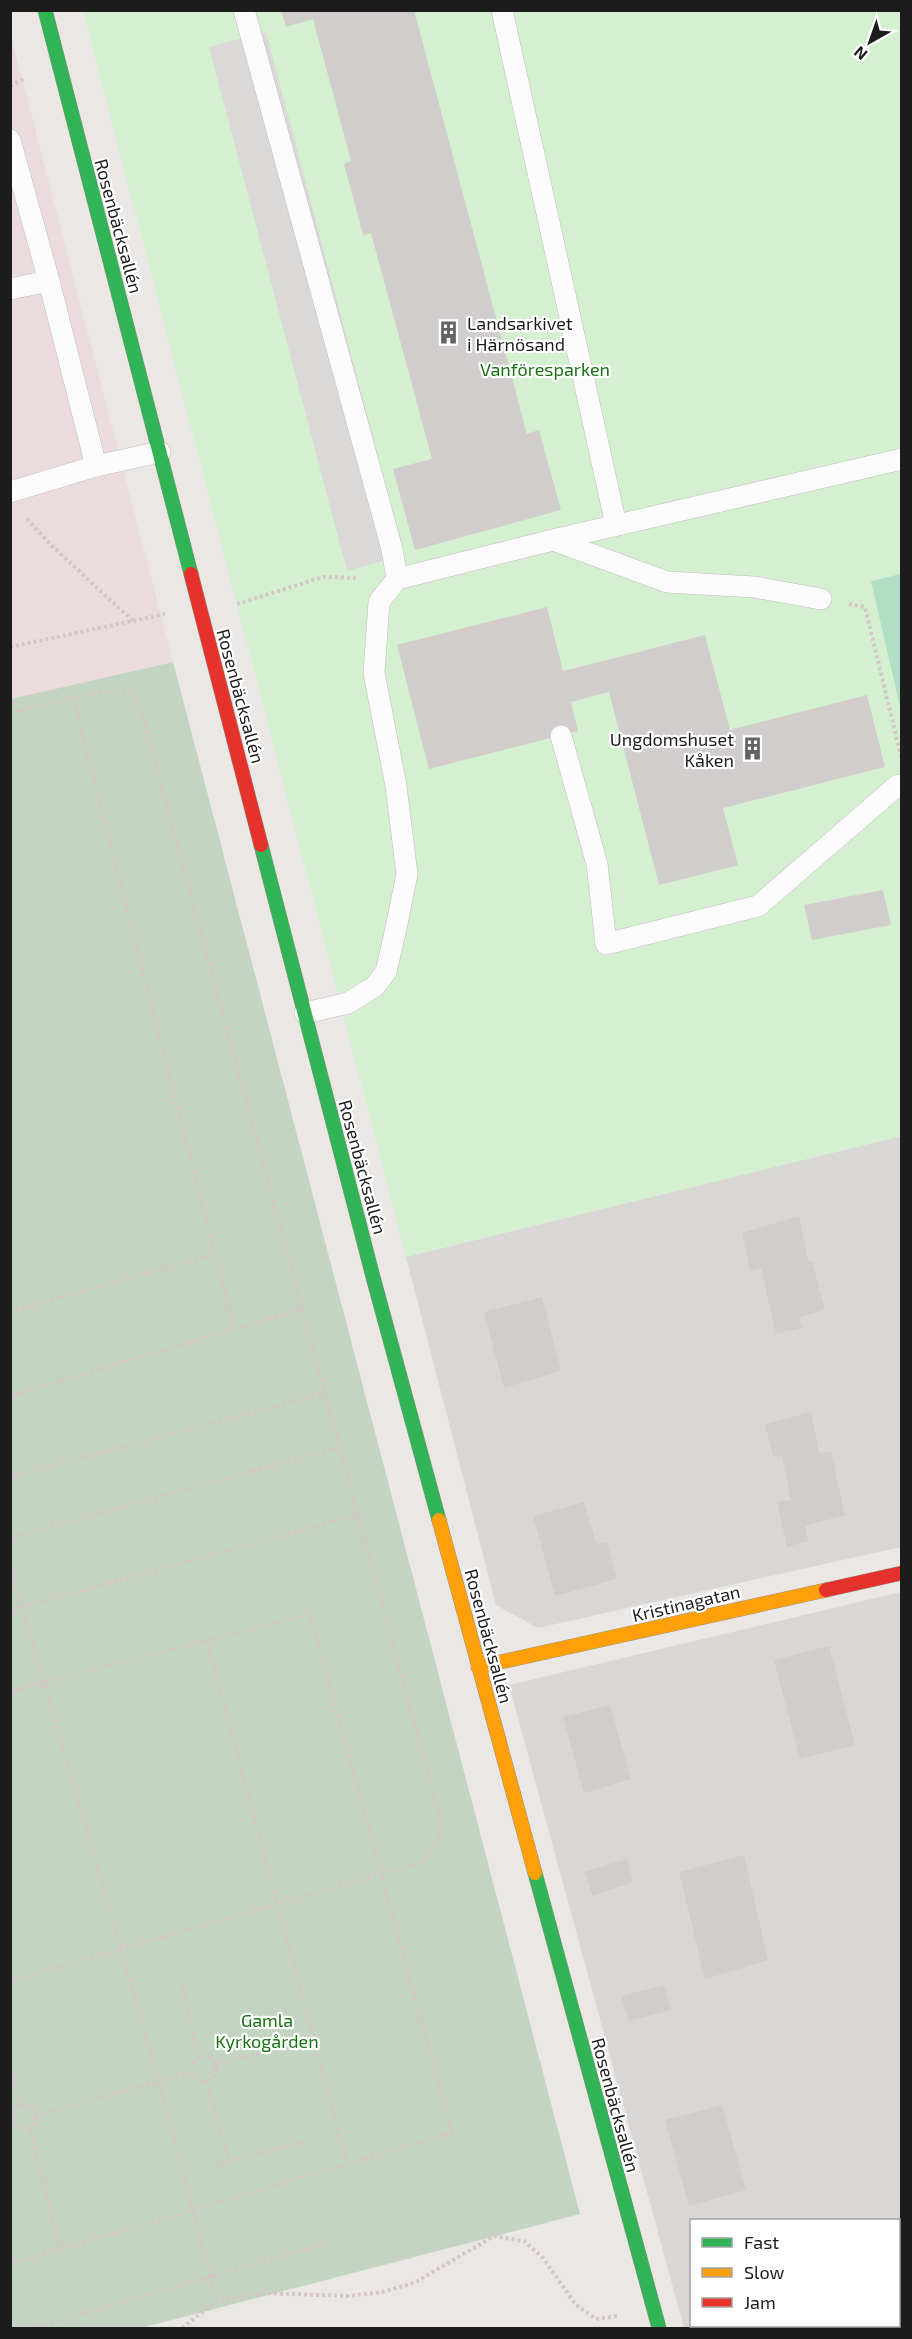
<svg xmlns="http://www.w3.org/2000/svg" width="912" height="2339" font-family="'Exo 2',sans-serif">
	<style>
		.residential { fill: #d9d7d6; fill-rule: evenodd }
		.commercial { fill: #ecdbdc }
		.cemetery { fill: #c4d4c2 }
		.park { fill: #d5efd1 }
		.pitch { fill: #b2dec5 }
		.parking { fill: #dad9d8 }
		.building { fill: #d1cdcc }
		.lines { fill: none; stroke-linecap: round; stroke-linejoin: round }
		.lane-casing { stroke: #c0bebd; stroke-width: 22 }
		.fast-casing { stroke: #93917f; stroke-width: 15 }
		.slow-casing { stroke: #93917f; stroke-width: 15 }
		.jam-casing { stroke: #93917f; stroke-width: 15 }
		.path { stroke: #d4c6c6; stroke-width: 4; stroke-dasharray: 3 3; stroke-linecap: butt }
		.lane { stroke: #fcfbfb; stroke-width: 21 }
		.fast { stroke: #30b455; stroke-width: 14 }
		.slow { stroke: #ff9f0a; stroke-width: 14 }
		.jam { stroke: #e5322d; stroke-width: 14 }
		.labels { text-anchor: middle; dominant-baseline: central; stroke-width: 4.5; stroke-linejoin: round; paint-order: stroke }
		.street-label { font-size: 18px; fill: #1c1c1c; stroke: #fff }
		.poi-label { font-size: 18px; fill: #1c1c1c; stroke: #fff; text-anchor: start }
		.park-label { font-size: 18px; fill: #187112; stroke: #fff }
	</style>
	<rect width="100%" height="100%" fill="#eae7e5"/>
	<g class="residential">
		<polygon points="901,1136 901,1547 538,1628 496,1605 406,1257"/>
		<path d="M901,1592v736h-217l-175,-643zM692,2220h206v106h-206z"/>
	</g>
	<polygon class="commercial" points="10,32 173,662 11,699 10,699"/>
	<polygon class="cemetery" points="173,662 580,2214 141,2328 11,2328 11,699"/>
	<polygon class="park" points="83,11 901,11 901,1136 406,1257"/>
	<polygon class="pitch" points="901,574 902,574 901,711 871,581"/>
	<polygon class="parking" points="266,32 404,555 347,571 209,47"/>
	<g class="building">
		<polygon points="281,10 414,10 527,434 539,430 561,510 415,550 393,469 432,459 371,233 363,235 344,164 351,161 313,19 286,27"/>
		<polygon points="547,607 563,671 705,635 730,730 867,695 885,767 723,808 738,865 659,885 609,692 571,702 578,731 429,769 397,645"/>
		<polygon points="883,890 891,925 812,940 804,905"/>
		<polygon points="799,1216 808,1261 812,1261 825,1309 799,1318 802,1328 776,1334 761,1268 750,1271 742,1233"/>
		<polygon points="542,1297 561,1371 504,1388 484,1312"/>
		<polygon points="811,1412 819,1453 831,1452 845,1515 805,1526 808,1541 787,1547 777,1502 791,1500 782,1456 773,1457 765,1424"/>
		<polygon points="584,1502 597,1545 607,1542 617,1579 555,1596 533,1516"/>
		<polygon points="829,1646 855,1745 800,1759 774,1660"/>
		<polygon points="610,1705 631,1779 584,1793 563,1717"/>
		<polygon points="744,1855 768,1960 705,1979 679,1872"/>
		<polygon points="627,1859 633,1882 593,1896 584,1872"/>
		<polygon points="664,1985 671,2010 629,2021 621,1996"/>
		<polygon points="722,2105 746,2190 689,2206 665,2120"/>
		<polygon points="725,2326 781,2326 782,2328 726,2328"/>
	</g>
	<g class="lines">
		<defs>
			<g id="lane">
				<polyline points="244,10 392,549 397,579 379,602 374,673 396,786 407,874 396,928 386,972 374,987 348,1003 305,1013"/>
				<polyline points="502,10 616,525"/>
				<polyline points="10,140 49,281 96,466"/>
				<polyline points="10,289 49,281"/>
				<polyline points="10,492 96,466 160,452"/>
				<polyline points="553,540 902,459"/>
				<polyline points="397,579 553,540 667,582 754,587 821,599"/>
				<polyline points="561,736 597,864 606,944 758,906 898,785"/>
			</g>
			<g id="fast">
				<polyline points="45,10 191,574"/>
				<polyline points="261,845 373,1277 439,1520"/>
				<polyline points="535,1873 659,2328"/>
			</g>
			<g id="slow">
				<polyline points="439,1520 535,1873"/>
				<polyline points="478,1667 826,1590"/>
			</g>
			<g id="jam">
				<polyline points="191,574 261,845"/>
				<polyline points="826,1590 902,1573"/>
			</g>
		</defs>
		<use href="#lane" class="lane-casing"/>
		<use href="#fast" class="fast-casing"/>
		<use href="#slow" class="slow-casing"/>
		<use href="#jam" class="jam-casing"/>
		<g class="path">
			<polyline points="10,86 26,78"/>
			<polyline points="27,519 52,546 133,621"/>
			<polyline points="237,604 323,577 358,578"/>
			<polyline points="849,604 865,607 901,756"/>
			<polyline points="10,647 165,614"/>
			<polyline points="10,712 73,698 234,1328"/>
			<polyline points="10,1312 215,1254"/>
			<polyline points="10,1396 303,1309"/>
			<polyline points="10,1477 325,1393"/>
			<polyline points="10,1538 340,1447"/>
			<polyline points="10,1564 159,2081 217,2301"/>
			<polyline points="10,1610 358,1515"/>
			<polyline points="207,1641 347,2164"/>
			<polyline points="10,1691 310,1614 452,2133 10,2264"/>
			<path d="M10,1981l413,-119c14,-14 17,-24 17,-44l-299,-1107 -10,-16 -22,-5 -36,8"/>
			<polyline points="182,1985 199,2057"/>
			<circle cx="204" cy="2069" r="12"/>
			<polyline points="216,2065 277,2048"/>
			<polyline points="10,2068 21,2105"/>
			<polyline points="206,2081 229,2161"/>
			<circle cx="24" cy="2117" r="12"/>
			<polyline points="37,2115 192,2072"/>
			<polyline points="30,2129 60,2249"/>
			<polyline points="215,2165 308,2141"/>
			<polyline points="33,2328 331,2242"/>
			<polyline points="182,2328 217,2301 262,2293 348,2296 382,2292 414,2283 494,2236 524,2241 543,2258 576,2305 596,2319 617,2316"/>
		</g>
		<use href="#lane" class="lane"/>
		<use href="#fast" class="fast"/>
		<use href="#slow" class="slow"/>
		<use href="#jam" class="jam"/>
	</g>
	<defs>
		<symbol id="building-bare" viewBox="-9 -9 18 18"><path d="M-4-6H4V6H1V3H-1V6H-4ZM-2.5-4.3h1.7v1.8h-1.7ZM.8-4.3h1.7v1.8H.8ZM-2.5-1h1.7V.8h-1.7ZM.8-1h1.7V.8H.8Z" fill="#646362" stroke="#fff" stroke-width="2.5" paint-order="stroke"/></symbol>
	</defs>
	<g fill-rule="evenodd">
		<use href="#building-bare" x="432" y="316" width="33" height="33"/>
		<use href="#building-bare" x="736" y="732" width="33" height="33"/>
	</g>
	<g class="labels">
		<g class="street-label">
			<text transform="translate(119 226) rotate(75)">Rosenbäcksallén</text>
			<text transform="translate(241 696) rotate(75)">Rosenbäcksallén</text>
			<text transform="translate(363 1167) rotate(75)">Rosenbäcksallén</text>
			<text transform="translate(686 1603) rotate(-13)">Kristinagatan</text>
			<text transform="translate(489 1636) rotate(75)">Rosenbäcksallén</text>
			<text transform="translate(616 2105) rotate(75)">Rosenbäcksallén</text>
		</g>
		<g class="poi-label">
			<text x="467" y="323">Landsarkivet<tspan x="467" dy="21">i Härnösand</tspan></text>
			<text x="734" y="739" text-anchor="end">Ungdomshuset<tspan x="734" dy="21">Kåken</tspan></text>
		</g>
		<g class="park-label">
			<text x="545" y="369">Vanföresparken</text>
			<text x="267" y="2020">Gamla<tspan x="267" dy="21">Kyrkogården</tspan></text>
		</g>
	</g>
	<rect width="912" height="2339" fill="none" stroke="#1c1c1c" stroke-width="24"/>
	<rect x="690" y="2219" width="210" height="108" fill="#ffffff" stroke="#a4a4a4" stroke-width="1.5"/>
	<rect x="702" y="2238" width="30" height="9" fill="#30b455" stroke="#a4a4a4" stroke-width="1.5"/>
	<text x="744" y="2249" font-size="18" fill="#1c1c1c">Fast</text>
	<rect x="702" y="2268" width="30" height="9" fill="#ff9f0a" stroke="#a4a4a4" stroke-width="1.5"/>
	<text x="744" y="2279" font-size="18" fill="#1c1c1c">Slow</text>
	<rect x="702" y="2298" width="30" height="9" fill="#e5322d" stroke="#a4a4a4" stroke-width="1.5"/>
	<text x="744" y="2309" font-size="18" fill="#1c1c1c">Jam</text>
	<g transform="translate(870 42) rotate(220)" stroke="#ffffff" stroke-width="4.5" paint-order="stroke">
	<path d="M0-4.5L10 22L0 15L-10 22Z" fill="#1c1c1c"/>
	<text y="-9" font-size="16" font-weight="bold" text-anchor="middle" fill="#1c1c1c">N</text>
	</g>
</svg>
